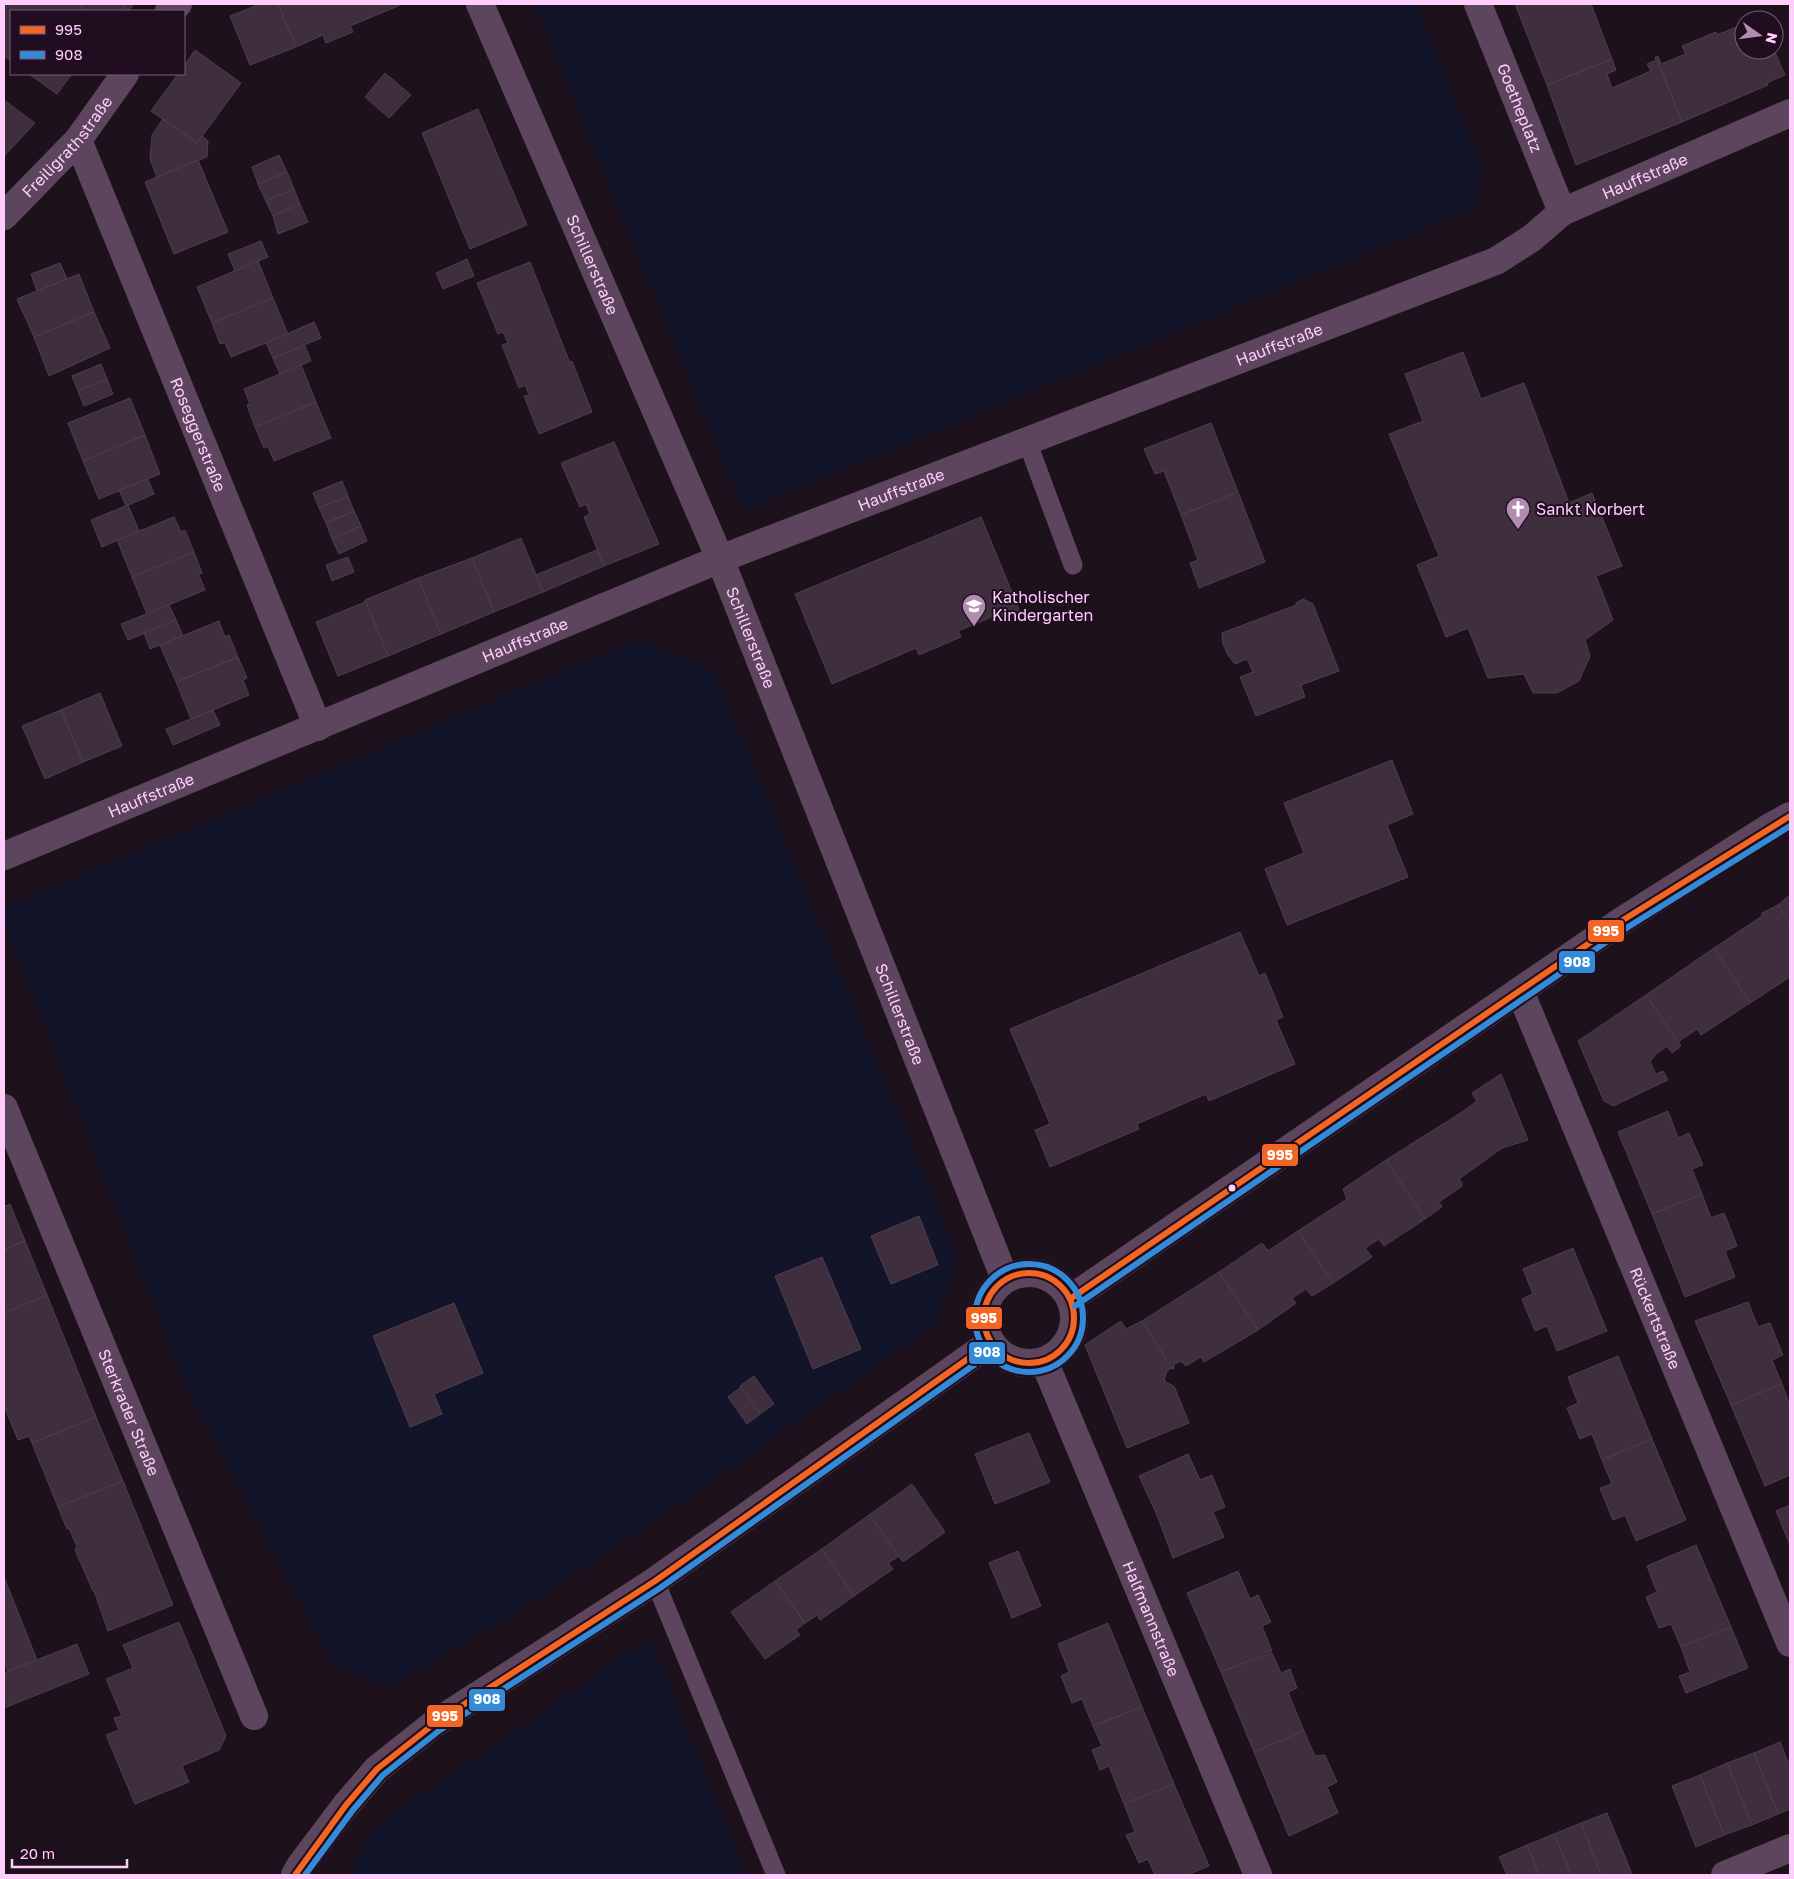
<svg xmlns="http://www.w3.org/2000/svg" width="1794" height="1879" font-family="'Golos Text',sans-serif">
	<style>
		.green { fill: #121429 }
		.building { fill: #3f2f3e; stroke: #503c4f }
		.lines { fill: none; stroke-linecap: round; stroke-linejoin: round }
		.service { stroke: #5d465d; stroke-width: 19 }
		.minor { stroke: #5d465d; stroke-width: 28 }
		.bus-1-casing { stroke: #210d20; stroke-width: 10 }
		.bus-2-casing { stroke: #210d20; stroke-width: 10 }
		.bus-1 { stroke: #f26522; stroke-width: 6 }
		.bus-2 { stroke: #338bd7; stroke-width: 6 }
		.bus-dot { fill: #ffcefd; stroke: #210d20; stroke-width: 2 }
		.labels { text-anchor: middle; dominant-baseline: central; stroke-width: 4; stroke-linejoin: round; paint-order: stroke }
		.street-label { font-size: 16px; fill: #ffcefd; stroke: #210d20 }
		.poi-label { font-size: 16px; fill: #ffcefd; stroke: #210d20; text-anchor: start }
		.line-badge { stroke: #210d20; stroke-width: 2 }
		.badge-label { font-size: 14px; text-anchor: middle; font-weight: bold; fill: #fff }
	</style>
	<rect width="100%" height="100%" fill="#1d121c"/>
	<g class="green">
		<polygon points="541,4 1417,4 1482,166 1476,207 744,511 535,6"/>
		<polygon points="639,639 714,671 958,1256 935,1324 677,1506 542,1597 389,1687 334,1666 187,1389 4,923 4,908"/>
		<polygon points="650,1638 746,1875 350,1875 365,1841 378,1825"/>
	</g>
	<g class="building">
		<polygon points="4,4 78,4 89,11 11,11 11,61 4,56"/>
		<polygon points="78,4 120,4 129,11 89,11"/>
		<polygon points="120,4 134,4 129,10"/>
		<polygon points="260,4 278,4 296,47 250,65 230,16"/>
		<polygon points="278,4 403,4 350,26 353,32 326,43 323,35 296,47"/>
		<polygon points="1515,4 1591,4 1612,59 1547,85"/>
		<polygon points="1739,26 1744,32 1744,50 1774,50 1785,75 1767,83 1768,85 1682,122 1656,57 1658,56 1661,64 1686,54 1682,46 1716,32 1717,35"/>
		<polygon points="195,50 241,83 197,143 151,111 178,74 184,74 184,66"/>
		<polygon points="1655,57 1656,57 1682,122 1576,165 1547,85 1612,59 1616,70 1607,74 1612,88 1651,71 1647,64 1656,60"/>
		<polygon points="385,73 411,95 389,118 365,97"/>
		<polygon points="29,74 72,74 57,94"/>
		<polygon points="4,100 35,123 4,156"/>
		<polygon points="478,109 527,225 470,249 422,133"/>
		<polygon points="163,119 197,143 202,136 208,141 207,157 157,177 150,159 152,135"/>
		<polygon points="279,155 287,172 258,184 252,167"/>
		<polygon points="198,160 228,232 174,254 145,182"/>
		<polygon points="287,172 294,189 266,201 258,184"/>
		<polygon points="294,189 300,204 273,216 266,201"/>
		<polygon points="300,204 308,222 278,234 273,216"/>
		<polygon points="261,241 268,257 235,271 228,254"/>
		<polygon points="467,259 474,276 443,289 436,273"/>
		<polygon points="258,261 273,298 212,323 197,287"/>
		<polygon points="530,262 570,363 572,361 592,412 539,434 524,396 529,395 525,385 519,388 502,345 508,343 503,332 498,334 477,283"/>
		<polygon points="60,263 67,279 37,291 31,274"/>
		<polygon points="79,274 94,312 34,337 17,299"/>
		<polygon points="273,298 288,334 231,357 225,343 220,344 212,323"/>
		<polygon points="94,312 110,348 49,376 34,337"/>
		<polygon points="314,322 321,338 273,358 266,343"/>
		<polygon points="305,346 311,361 280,374 273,358"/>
		<polygon points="1463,352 1481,399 1524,383 1569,503 1592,493 1622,566 1596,576 1613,620 1585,640 1590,656 1579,681 1557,693 1533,693 1524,674 1488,678 1468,628 1446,637 1417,565 1439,556 1389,434 1423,421 1405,374"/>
		<polygon points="101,364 107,379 78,391 72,376"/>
		<polygon points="301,365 316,402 255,427 247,405 250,404 244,389"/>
		<polygon points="107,379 113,394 84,406 78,391"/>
		<polygon points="130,398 145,435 83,461 68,423"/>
		<polygon points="316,402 331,438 274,461 268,446 264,448 255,427"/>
		<polygon points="1211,423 1238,492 1181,515 1164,471 1155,474 1144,449"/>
		<polygon points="145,435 160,474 99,499 83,461"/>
		<polygon points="614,442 659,544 604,566 584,517 590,514 586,504 580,507 561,463"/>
		<polygon points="148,479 154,494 126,506 119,490"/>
		<polygon points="342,481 348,496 319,508 313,493"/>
		<polygon points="1238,492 1265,562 1199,588 1190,563 1198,560 1181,515"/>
		<polygon points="348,496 354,511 326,523 319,508"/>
		<polygon points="128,505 139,531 102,547 91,520"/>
		<polygon points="354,511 361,526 332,539 326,523"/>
		<polygon points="174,517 181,532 185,530 194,552 132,577 117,540"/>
		<polygon points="981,517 1020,612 1001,620 999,614 958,631 961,637 919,655 916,648 832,684 795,594"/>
		<polygon points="361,526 367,541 339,554 332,539"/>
		<polygon points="521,538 543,592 494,612 472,558"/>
		<polygon points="597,550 604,566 543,592 536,575"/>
		<polygon points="194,552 202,573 199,575 205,590 147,614 132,577"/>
		<polygon points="348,557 354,572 332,581 326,565"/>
		<polygon points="472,558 494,612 441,634 418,578"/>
		<polygon points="418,578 441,634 388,656 365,600"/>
		<polygon points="1303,599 1313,604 1339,671 1301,685 1305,697 1256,716 1240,677 1253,672 1247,659 1235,664 1228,655 1223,644 1222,633 1296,605 1296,603"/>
		<polygon points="365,600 388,656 338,676 316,622 365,602"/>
		<polygon points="169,605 176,620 128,640 121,624"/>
		<polygon points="176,620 183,636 150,649 144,633"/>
		<polygon points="219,621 225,637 229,635 238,657 176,682 160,645"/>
		<polygon points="238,657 247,678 243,680 249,695 191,719 176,682"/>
		<polygon points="100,693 122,746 83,762 61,710"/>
		<polygon points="61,710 83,762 45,779 22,726"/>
		<polygon points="213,710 220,725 173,745 166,729"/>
		<polygon points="1392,760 1413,814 1387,825 1408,877 1287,925 1265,869 1304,853 1284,803"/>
		<polygon points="1790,895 1790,924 1778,905"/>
		<polygon points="1778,905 1790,924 1790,977 1750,1003 1714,948 1762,916 1762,913"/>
		<polygon points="1240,932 1259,976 1265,973 1283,1017 1276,1020 1295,1064 1209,1101 1206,1094 1137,1124 1139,1129 1050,1167 1035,1130 1050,1124 1010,1029"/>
		<polygon points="1714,948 1750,1003 1701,1035 1697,1029 1678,1042 1646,995"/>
		<polygon points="1646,995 1681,1046 1672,1053 1667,1046 1656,1054 1650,1062 1656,1074 1663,1071 1668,1080 1613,1106 1604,1101 1578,1041"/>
		<polygon points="1501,1074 1528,1140 1502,1148 1459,1179 1462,1183 1462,1186 1439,1202 1442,1207 1425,1219 1386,1160 1462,1112 1477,1101 1472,1093"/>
		<polygon points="1668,1111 1678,1138 1689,1133 1703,1165 1692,1169 1702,1194 1652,1214 1618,1132"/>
		<polygon points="1386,1160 1425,1219 1384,1246 1379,1239 1365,1248 1372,1257 1333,1283 1298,1231 1347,1199 1343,1189"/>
		<polygon points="1702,1194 1711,1218 1724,1213 1731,1230 1737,1246 1725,1251 1735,1277 1685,1297 1652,1214"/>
		<polygon points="4,1204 7,1206 10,1204 25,1241 4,1250"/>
		<polygon points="919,1216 938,1265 891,1284 871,1236"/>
		<polygon points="1298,1231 1333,1283 1312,1296 1306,1289 1292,1298 1296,1303 1258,1330 1219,1272 1262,1243 1268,1251"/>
		<polygon points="25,1241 47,1295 4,1313 4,1250"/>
		<polygon points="1573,1248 1607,1331 1557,1351 1547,1326 1535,1331 1522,1299 1533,1294 1523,1269"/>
		<polygon points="822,1257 861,1349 813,1369 775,1276"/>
		<polygon points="1219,1272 1258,1330 1204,1362 1201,1357 1186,1366 1181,1361 1174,1364 1174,1369 1172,1368 1142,1321"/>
		<polygon points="47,1295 96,1417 32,1443 29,1436 18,1440 4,1406 4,1313"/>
		<polygon points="1748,1302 1758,1327 1770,1323 1783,1355 1772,1360 1782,1384 1731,1405 1695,1321"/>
		<polygon points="454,1303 483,1373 434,1394 442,1414 410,1427 373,1336"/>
		<polygon points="1121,1321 1126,1329 1142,1321 1172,1368 1167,1371 1164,1380 1167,1383 1174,1386 1189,1423 1127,1448 1085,1345"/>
		<polygon points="1618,1356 1652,1439 1602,1460 1592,1434 1580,1439 1567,1408 1578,1403 1568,1377"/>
		<polygon points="754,1376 774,1404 760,1414 740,1386"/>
		<polygon points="1782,1384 1790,1405 1790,1475 1765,1486 1731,1405"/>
		<polygon points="741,1387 760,1414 747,1424 728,1397"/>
		<polygon points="96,1417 123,1481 58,1507 32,1443"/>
		<polygon points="1029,1433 1050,1482 995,1504 975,1454"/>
		<polygon points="1652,1439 1686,1520 1636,1541 1625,1515 1613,1520 1600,1488 1612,1484 1602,1460"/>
		<polygon points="1188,1454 1200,1480 1212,1475 1225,1507 1213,1512 1224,1537 1173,1558 1157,1515 1139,1476"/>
		<polygon points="123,1481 173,1605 108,1631 94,1591 93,1591 75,1550 77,1547 69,1528 67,1529 58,1507"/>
		<polygon points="912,1484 945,1532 903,1562 869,1515"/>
		<polygon points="1790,1505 1790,1545 1776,1511"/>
		<polygon points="869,1515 899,1556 888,1563 893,1569 854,1596 822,1549"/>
		<polygon points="1696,1545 1731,1627 1681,1647 1671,1624 1659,1628 1646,1597 1657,1592 1647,1566"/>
		<polygon points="822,1549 854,1596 820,1620 817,1615 805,1623 775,1581"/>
		<polygon points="1018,1551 1041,1606 1012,1618 989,1563"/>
		<polygon points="1238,1571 1250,1599 1258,1595 1271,1622 1262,1626 1272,1651 1221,1672 1187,1593"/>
		<polygon points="4,1577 37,1660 8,1671 4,1661"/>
		<polygon points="775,1581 805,1623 796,1630 800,1635 765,1659 731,1612"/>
		<polygon points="179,1622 226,1736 219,1750 182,1766 189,1782 135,1804 106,1735 119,1730 114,1718 122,1716 106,1679 133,1668 123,1645"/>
		<polygon points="1108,1623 1142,1707 1093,1726 1082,1699 1072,1703 1061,1676 1069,1672 1058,1644"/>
		<polygon points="1731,1627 1748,1668 1686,1693 1679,1676 1690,1672 1681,1647"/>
		<polygon points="77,1644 89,1674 4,1708 4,1673"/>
		<polygon points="1272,1653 1281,1673 1290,1669 1297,1688 1288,1692 1304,1731 1254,1752 1221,1672"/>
		<polygon points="1142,1707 1174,1784 1124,1804 1109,1766 1100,1770 1092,1750 1102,1746 1093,1726"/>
		<polygon points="1304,1731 1315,1756 1325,1755 1337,1782 1327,1787 1338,1813 1289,1836 1254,1752"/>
		<polygon points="1780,1742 1790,1767 1790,1809 1778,1814 1754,1753"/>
		<polygon points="1754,1753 1778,1814 1752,1825 1727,1763"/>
		<polygon points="1727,1763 1752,1825 1724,1835 1700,1775"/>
		<polygon points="1700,1775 1724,1835 1696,1847 1672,1786"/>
		<polygon points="1174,1784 1209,1866 1187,1875 1155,1875 1148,1859 1139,1863 1126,1835 1135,1832 1124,1804"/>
		<polygon points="1607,1813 1632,1874 1628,1875 1601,1875 1581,1823"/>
		<polygon points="1581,1823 1601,1875 1571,1875 1554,1834"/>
		<polygon points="1554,1834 1571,1875 1539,1875 1527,1845"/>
		<polygon points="1527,1845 1539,1875 1507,1875 1499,1857"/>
	</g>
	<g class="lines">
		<g class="service">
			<polyline points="1027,441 1073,565"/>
			<polyline points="655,1581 776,1875"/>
		</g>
		<g class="minor">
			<path id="s1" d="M480,4l240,555 285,720"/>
			<path id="s2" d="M1478,4l84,208"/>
			<polyline points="169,11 178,4"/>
			<path id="s3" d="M78,140l240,587"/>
			<path id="s4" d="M4,216l74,-76 47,-66"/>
			<path id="s5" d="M4,856l716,-297 776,-298 36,-23 30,-26 228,-99"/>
			<path id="s6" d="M1520,991l270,652"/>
			<path id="s7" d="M4,1108l250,608"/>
			<circle cx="1029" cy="1318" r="45"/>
			<polyline points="1070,1299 1623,920 1770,827 1790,816"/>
			<path id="s8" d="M1044,1361l214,514"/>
			<polyline points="295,1875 300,1866 346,1805 377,1769 435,1723 655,1581 990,1343"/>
			<polyline points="1725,1875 1790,1848"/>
		</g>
		<defs>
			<g id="bus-1">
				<circle cx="1029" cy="1318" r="45"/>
				<polyline points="1070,1299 1623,920 1790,816"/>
				<polyline points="295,1875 346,1805 377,1769 435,1723 655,1581 990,1343"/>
			</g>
			<g id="bus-2">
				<circle cx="1029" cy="1318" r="54"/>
				<polyline points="1075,1306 1628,927 1790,826"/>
				<polyline points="305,1875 353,1810 383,1775 440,1730 660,1588 995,1350"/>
			</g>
		</defs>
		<use href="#bus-1" class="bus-1-casing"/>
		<use href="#bus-2" class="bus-2-casing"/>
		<use href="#bus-1" class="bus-1"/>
		<use href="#bus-2" class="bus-2"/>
	</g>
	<defs>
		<symbol id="church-pin" viewBox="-11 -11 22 30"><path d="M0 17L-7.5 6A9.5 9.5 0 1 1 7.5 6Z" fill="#b08cae" stroke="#210d20"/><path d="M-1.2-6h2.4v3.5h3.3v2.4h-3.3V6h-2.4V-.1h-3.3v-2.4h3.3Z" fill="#fff"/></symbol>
		<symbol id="school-pin" viewBox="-11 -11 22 30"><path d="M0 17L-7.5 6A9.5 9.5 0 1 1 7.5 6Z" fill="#b08cae" stroke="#210d20"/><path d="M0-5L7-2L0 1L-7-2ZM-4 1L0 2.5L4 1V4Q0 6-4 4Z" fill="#fff"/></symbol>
	</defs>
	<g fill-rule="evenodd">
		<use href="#church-pin" x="1504" y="495" width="28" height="38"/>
		<use href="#school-pin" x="960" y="592" width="28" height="38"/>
	</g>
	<circle class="bus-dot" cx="1232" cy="1188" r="4.5"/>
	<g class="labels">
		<g class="street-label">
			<text stroke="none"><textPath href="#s2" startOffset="112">Goetheplatz</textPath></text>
			<text stroke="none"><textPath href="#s4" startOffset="94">Freiligrathstraße</textPath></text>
			<text stroke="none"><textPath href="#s5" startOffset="1779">Hauffstraße</textPath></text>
			<text stroke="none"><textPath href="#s1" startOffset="284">Schillerstraße</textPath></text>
			<text stroke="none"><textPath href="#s5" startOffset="1374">Hauffstraße</textPath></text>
			<text stroke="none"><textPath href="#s3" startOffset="318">Roseggerstraße</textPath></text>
			<text stroke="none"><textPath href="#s5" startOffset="969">Hauffstraße</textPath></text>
			<text stroke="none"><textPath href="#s1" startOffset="689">Schillerstraße</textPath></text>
			<text stroke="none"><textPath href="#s5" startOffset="564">Hauffstraße</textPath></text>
			<text stroke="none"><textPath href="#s5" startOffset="159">Hauffstraße</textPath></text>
			<text stroke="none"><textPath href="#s1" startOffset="1094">Schillerstraße</textPath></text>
			<text stroke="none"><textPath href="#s6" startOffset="354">Rückertstraße</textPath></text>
			<text stroke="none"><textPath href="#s7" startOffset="329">Sterkrader Straße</textPath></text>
			<text stroke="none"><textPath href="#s8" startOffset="279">Halfmannstraße</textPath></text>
		</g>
		<g class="poi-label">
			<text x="1536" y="509">Sankt Norbert</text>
			<text x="992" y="597">Katholischer<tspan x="992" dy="18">Kindergarten</tspan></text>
		</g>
	</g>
	<g class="line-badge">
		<rect x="1587" y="919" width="38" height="24" rx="5" fill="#f26522"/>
		<rect x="1558" y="950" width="38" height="24" rx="5" fill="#338bd7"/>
		<rect x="1261" y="1143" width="38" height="24" rx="5" fill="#f26522"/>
		<rect x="965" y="1306" width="38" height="24" rx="5" fill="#f26522"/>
		<rect x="968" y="1341" width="38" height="24" rx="5" fill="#338bd7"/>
		<rect x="468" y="1688" width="38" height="24" rx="5" fill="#338bd7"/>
		<rect x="426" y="1704" width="38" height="24" rx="5" fill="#f26522"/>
	</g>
	<g class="badge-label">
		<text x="1606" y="936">995</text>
		<text x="1577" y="967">908</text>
		<text x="1280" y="1160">995</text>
		<text x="984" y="1323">995</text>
		<text x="987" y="1357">908</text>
		<text x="487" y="1704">908</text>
		<text x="445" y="1721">995</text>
	</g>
	<rect width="1794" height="1879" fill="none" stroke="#ffcefd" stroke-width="10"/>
	<rect x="10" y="10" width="175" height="65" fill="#210d20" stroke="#7a5a78"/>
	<rect x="20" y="26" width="25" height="8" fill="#f26522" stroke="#7a5a78"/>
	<text x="55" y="35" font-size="15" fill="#ffcefd">995</text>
	<rect x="20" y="51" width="25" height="8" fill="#338bd7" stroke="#7a5a78"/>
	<text x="55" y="60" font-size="15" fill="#ffcefd">908</text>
	<g transform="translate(1759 35) rotate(104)"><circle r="24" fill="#210d20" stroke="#7a5a78"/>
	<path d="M0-4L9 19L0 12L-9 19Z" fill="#b08cae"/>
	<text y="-8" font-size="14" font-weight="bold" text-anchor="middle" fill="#ffcefd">N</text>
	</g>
	<path d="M12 1859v8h115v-8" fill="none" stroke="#ffcefd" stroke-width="2.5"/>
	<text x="20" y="1859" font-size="15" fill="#ffcefd" stroke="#210d20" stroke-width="4" paint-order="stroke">20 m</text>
</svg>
